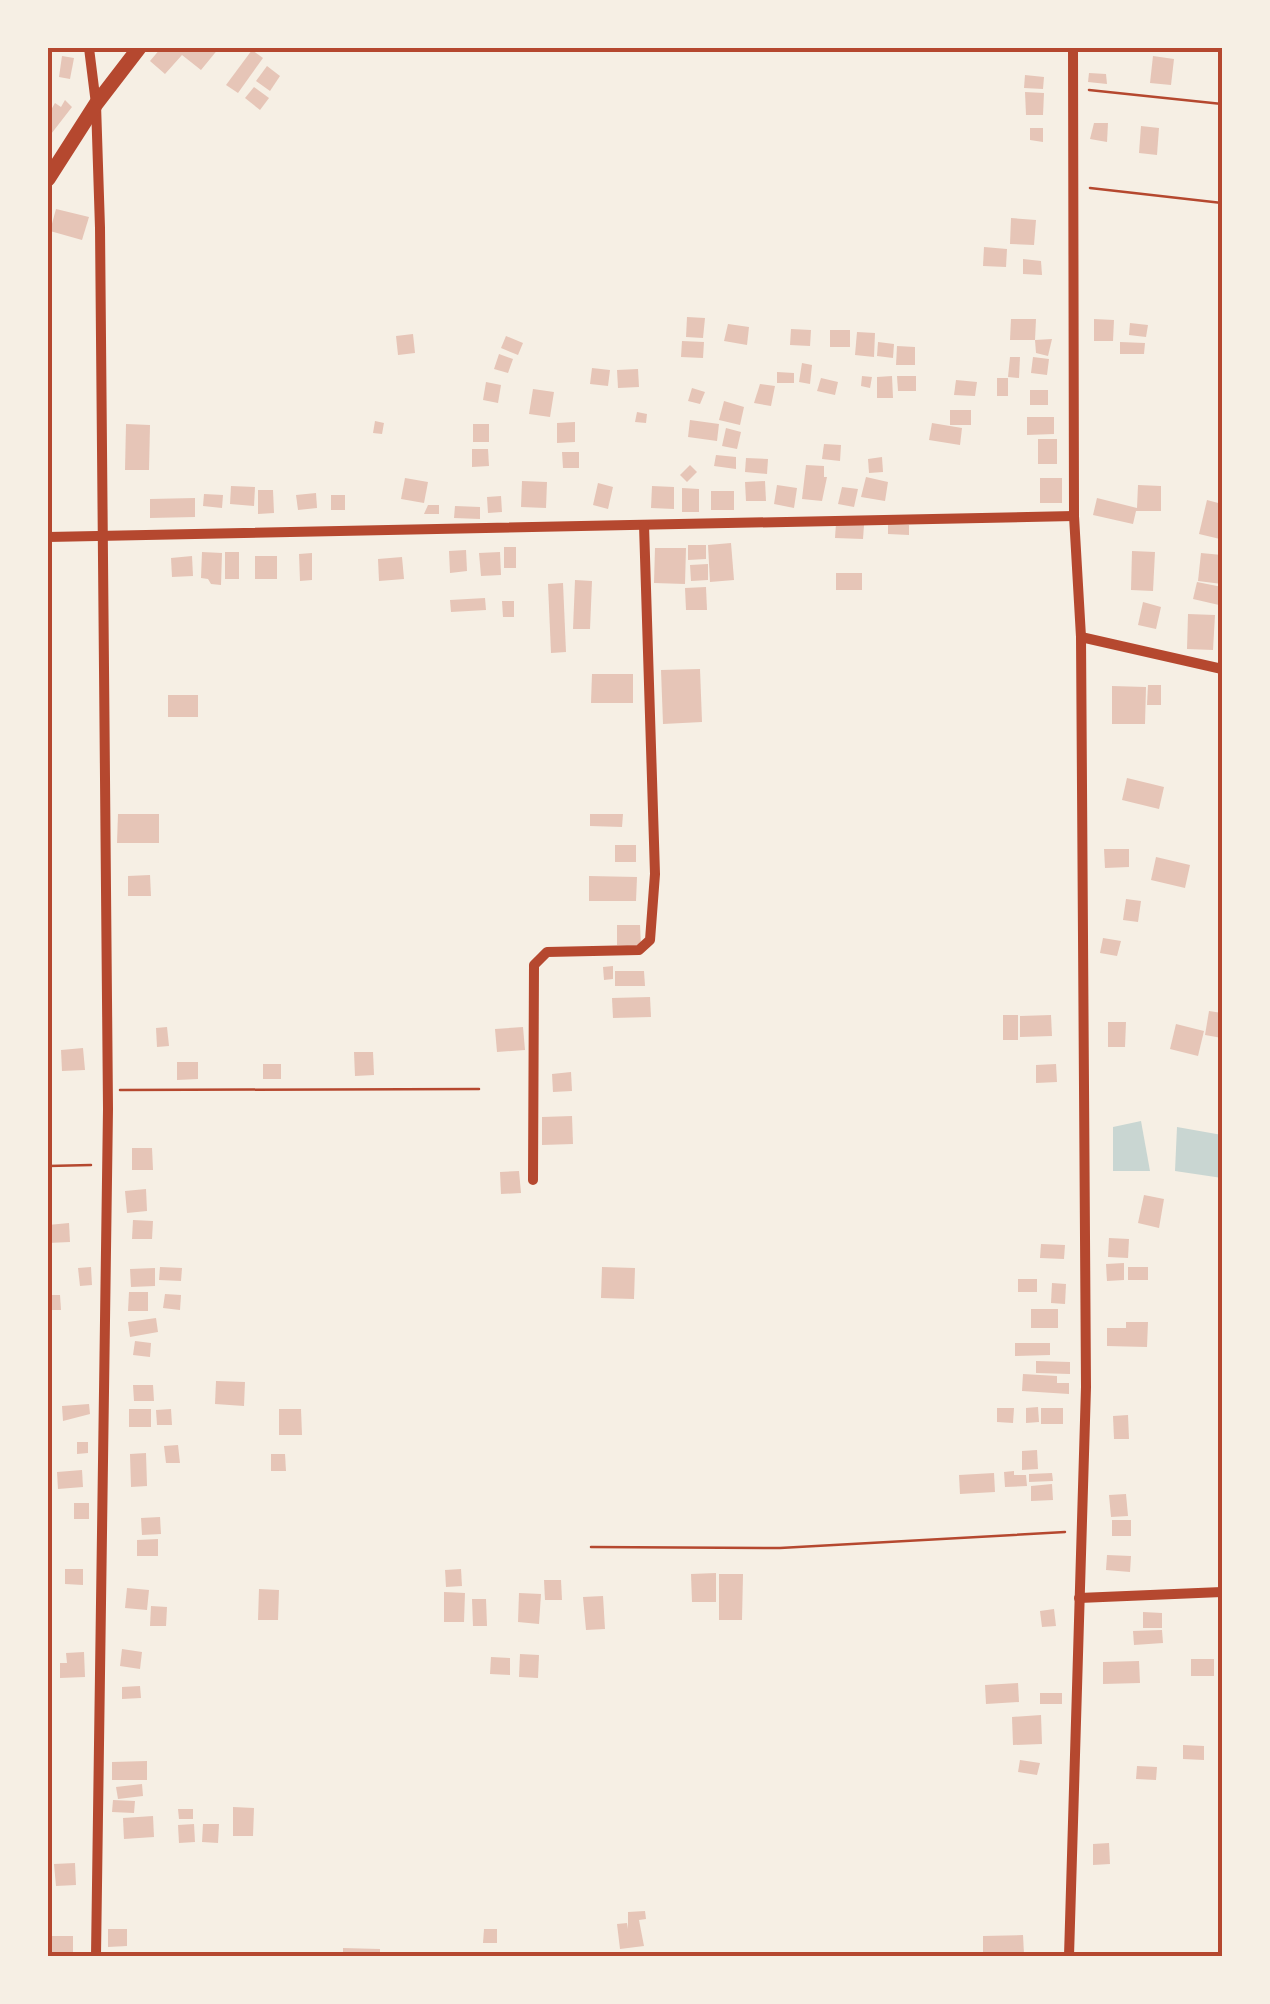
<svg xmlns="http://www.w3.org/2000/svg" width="1270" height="2004" font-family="Mulish,sans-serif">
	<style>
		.water { fill: #c9d6d2 }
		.building { fill: #e6c5b7 }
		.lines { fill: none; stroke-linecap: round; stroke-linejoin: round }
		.path { stroke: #b5482f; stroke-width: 2.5 }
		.minor { stroke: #b5482f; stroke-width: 10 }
		.secondary { stroke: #b5482f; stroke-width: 15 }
		.neatline { fill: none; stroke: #b5482f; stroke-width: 4 }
	</style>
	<rect width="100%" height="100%" fill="#f6efe4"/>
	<g class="water">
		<polygon points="1141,1121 1150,1171 1113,1171 1113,1127"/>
		<polygon points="1177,1127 1222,1135 1222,1178 1175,1171"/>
	</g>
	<g class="building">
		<polygon points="161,48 219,48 201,70 182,55 165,74 150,61"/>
		<polygon points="252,50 263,58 238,93 226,85"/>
		<polygon points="62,56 74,58 70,79 59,77"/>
		<polygon points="1153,56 1174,59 1171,85 1150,83"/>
		<polygon points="267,66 280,76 270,91 256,81"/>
		<polygon points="1089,73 1106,74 1107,84 1088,82"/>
		<polygon points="1025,75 1044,77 1043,89 1024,88"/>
		<polygon points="254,87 269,98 260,110 245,98"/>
		<polygon points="1025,92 1044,93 1043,115 1026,115"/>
		<polygon points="65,100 72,107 48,138 48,115 55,103 61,107"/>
		<polygon points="1094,123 1108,123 1107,142 1090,139"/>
		<polygon points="1141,126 1159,128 1157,155 1139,153"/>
		<polygon points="1030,128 1043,128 1043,142 1030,140"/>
		<polygon points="56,209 89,217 82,240 50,231"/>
		<polygon points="1011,218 1036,220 1034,245 1010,244"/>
		<polygon points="984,247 1007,249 1006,267 983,266"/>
		<polygon points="1023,259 1041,261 1042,275 1023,274"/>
		<polygon points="687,317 705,318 703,338 686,337"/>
		<polygon points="1011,319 1036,319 1035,340 1010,340"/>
		<polygon points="1094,319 1114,320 1113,341 1094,341"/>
		<polygon points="1130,323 1148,325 1146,337 1129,335"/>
		<polygon points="728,324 749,327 747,345 724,341"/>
		<polygon points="791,329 811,330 810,346 790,345"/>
		<rect x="830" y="330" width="20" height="17"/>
		<polygon points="857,332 875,333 874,357 855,355"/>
		<polygon points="413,334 415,353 398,355 396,336"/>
		<polygon points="506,336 523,343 518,355 501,348"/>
		<polygon points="1052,339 1048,356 1036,353 1035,340"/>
		<polygon points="682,341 704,342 703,358 681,357"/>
		<polygon points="878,342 894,344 893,358 877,356"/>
		<polygon points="1120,342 1145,343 1144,354 1120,354"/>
		<polygon points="897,346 915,347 915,365 896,365"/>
		<polygon points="499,354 513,359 508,373 494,369"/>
		<polygon points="1010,357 1020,357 1019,378 1008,377"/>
		<polygon points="1033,357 1049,359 1047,375 1031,373"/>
		<polygon points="802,363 812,365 810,384 799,382"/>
		<polygon points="592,368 610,370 608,386 590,384"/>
		<polygon points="638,369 639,387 618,388 617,370"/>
		<polygon points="777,372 794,373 794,383 777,383"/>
		<polygon points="862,376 872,377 870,388 861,386"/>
		<polygon points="892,376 893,398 877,398 877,377"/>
		<polygon points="897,376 916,376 916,391 898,391"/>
		<polygon points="821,378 838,382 835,395 817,391"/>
		<rect x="997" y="378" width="11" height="18"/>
		<polygon points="956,380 977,382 975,396 954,395"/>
		<polygon points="486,382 501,385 498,403 483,400"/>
		<polygon points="760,384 775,386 771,406 754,403"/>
		<polygon points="692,388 705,392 700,404 688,401"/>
		<polygon points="533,389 554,392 550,417 529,414"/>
		<rect x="1030" y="390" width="18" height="15"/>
		<polygon points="724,401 744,407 740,425 719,420"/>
		<rect x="950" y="410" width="21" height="15"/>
		<polygon points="637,412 647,414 646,423 635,422"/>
		<polygon points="1027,417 1054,417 1054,434 1027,435"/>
		<polygon points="690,420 719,424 717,441 688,437"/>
		<polygon points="375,421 384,423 382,434 373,433"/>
		<polygon points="575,422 575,442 557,443 557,423"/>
		<polygon points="932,423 962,428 960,445 929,440"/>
		<polygon points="126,424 150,425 149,470 125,470"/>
		<rect x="473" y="424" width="16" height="18"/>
		<polygon points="726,428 741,432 737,449 722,446"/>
		<rect x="1038" y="439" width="19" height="25"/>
		<polygon points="824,444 841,445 840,461 822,459"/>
		<polygon points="472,449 488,449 489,466 472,467"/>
		<polygon points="562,452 579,452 579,468 563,468"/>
		<polygon points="716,455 736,457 736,469 714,466"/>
		<polygon points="882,457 883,472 869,473 868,459"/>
		<polygon points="746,458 768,459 767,474 745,472"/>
		<polygon points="690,465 697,472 687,482 680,475"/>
		<polygon points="806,465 824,466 824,477 827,477 822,501 802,499"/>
		<polygon points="866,477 888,482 885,501 861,497"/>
		<polygon points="405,478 428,482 424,503 401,499"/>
		<rect x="1040" y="478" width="22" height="25"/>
		<polygon points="522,481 547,482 546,508 521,507"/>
		<polygon points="765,481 766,501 746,501 745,482"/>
		<polygon points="598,483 613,487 608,509 593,505"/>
		<polygon points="777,485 797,488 794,508 774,504"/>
		<polygon points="1138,485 1161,486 1161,511 1136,511 1133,524 1093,515 1097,498 1137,508"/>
		<polygon points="231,486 255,487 254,506 230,504"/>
		<polygon points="652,486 674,487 674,509 651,508"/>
		<polygon points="842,487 858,489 854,507 838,504"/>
		<polygon points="682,488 699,489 699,512 682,512"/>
		<polygon points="258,490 273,490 274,513 258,514"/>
		<rect x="711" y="491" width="23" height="19"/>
		<polygon points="316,493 317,508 298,510 296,495"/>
		<polygon points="204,494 223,495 222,508 203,506"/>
		<rect x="331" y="495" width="14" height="15"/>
		<polygon points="501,496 502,512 488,513 487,497"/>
		<polygon points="195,498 195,517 150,518 150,499"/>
		<polygon points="1207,500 1222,504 1220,539 1199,534"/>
		<polygon points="428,505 439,505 439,514 424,514"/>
		<polygon points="455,506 480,507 480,519 454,518"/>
		<polygon points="836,523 864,525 863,539 835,538"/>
		<polygon points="888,524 909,525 909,535 888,534"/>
		<polygon points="731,543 734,580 710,582 708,545"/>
		<polygon points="688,545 706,545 706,559 688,560"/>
		<rect x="504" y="547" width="12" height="21"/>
		<polygon points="655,548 686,548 685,584 654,583"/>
		<polygon points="466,550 467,571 450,573 449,551"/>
		<polygon points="1132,551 1155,552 1153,591 1131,590"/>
		<polygon points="202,552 222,553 221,585 211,584 208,579 201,578"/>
		<rect x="225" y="552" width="14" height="27"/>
		<polygon points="500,552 501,575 481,576 479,553"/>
		<polygon points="312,553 312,580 300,581 299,554"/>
		<polygon points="1201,553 1222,555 1222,584 1198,581"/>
		<polygon points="192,556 193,576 172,577 171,558"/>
		<rect x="255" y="556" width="22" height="23"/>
		<polygon points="402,557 404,579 379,581 378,559"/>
		<polygon points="708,564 708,580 691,581 690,565"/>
		<rect x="836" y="573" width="26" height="17"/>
		<polygon points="575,580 592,581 590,629 573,629"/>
		<polygon points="1197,582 1222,587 1219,605 1193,599"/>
		<polygon points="563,583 566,652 551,653 548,584"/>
		<polygon points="706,587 707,610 686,610 685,588"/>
		<polygon points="485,598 486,610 451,612 450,600"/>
		<polygon points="502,601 514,601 514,617 503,617"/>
		<polygon points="1143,602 1161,607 1156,629 1138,625"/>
		<polygon points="1188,614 1215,615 1213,650 1187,649"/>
		<polygon points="700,669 702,722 663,724 661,670"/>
		<polygon points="592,674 633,674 633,703 591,703"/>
		<polygon points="1148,685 1161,685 1161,705 1147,705"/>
		<polygon points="1112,686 1146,687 1145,724 1112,724"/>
		<rect x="168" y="695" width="30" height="22"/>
		<polygon points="1127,778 1164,787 1159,809 1122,800"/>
		<polygon points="118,814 159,814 159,843 117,843"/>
		<polygon points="590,814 623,814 622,827 590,826"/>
		<rect x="615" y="845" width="21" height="17"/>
		<polygon points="1104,849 1129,849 1129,867 1105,868"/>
		<polygon points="1156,857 1190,865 1185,888 1151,880"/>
		<polygon points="150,875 151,896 128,896 128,876"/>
		<polygon points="589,876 637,877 636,901 589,901"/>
		<polygon points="1126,899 1141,901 1138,922 1123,920"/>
		<polygon points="617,925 640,925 641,945 617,945"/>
		<polygon points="1103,938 1121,941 1117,956 1100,953"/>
		<polygon points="613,966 613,979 604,980 603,967"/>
		<polygon points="615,971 644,971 645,986 615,986"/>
		<polygon points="650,997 651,1017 613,1018 612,998"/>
		<polygon points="1209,1011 1222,1013 1222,1038 1205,1035"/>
		<rect x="1003" y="1015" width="15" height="25"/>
		<polygon points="1051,1015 1052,1036 1020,1037 1020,1016"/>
		<polygon points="1108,1022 1126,1022 1125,1047 1108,1047"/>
		<polygon points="1176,1024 1204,1031 1198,1056 1170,1049"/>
		<polygon points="167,1027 169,1046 157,1047 156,1028"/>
		<polygon points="523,1027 525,1050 497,1052 495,1029"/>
		<polygon points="83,1048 85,1070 62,1071 61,1050"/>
		<polygon points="354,1052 373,1052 374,1075 355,1076"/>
		<polygon points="177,1062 198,1062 198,1079 177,1080"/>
		<rect x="263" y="1064" width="18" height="15"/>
		<polygon points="1056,1064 1057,1082 1036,1083 1036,1065"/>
		<polygon points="571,1072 572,1091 553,1092 552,1074"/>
		<polygon points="572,1116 573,1144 542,1145 542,1117"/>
		<polygon points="132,1148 152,1148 153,1170 132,1170"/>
		<polygon points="519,1171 521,1193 501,1194 500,1172"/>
		<polygon points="146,1189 147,1211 127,1213 125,1191"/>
		<polygon points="1144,1195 1164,1199 1159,1228 1138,1223"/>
		<polygon points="133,1220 153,1221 152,1239 132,1239"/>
		<polygon points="69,1223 70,1242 48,1243 48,1225"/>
		<polygon points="1109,1238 1129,1239 1128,1258 1108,1257"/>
		<polygon points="1041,1244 1065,1245 1064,1259 1040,1258"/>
		<polygon points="1124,1263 1124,1280 1107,1281 1106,1264"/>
		<polygon points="91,1267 92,1285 80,1286 78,1268"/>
		<polygon points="160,1267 182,1268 181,1281 159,1280"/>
		<polygon points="602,1267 635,1268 634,1299 601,1298"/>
		<rect x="1128" y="1267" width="20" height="13"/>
		<polygon points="155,1268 155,1286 131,1287 130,1269"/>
		<rect x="1018" y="1279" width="19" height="13"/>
		<polygon points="1052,1283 1066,1284 1065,1304 1051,1303"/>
		<polygon points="129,1292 148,1292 148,1311 128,1311"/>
		<polygon points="165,1294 181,1295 180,1310 163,1308"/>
		<polygon points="48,1295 60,1295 61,1310 48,1310"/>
		<rect x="1031" y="1309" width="27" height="19"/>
		<polygon points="156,1318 158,1332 130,1337 128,1322"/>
		<polygon points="1126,1322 1148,1322 1147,1347 1107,1346 1107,1328 1126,1328"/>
		<polygon points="135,1341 151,1343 150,1357 133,1355"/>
		<polygon points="1015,1343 1050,1343 1050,1355 1015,1356"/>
		<polygon points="1036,1361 1070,1362 1070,1374 1036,1373"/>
		<polygon points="1023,1374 1057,1376 1057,1383 1069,1383 1069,1394 1022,1391"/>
		<polygon points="216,1381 245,1382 244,1406 215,1404"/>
		<polygon points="133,1385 153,1385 154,1401 134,1401"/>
		<polygon points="89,1404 90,1414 63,1421 62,1406"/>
		<polygon points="1038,1407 1039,1422 1026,1423 1026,1408"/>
		<polygon points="997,1408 1014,1408 1013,1423 997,1422"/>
		<rect x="1041" y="1408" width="22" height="16"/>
		<rect x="129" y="1409" width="22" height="18"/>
		<polygon points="171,1409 172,1425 157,1425 156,1410"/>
		<polygon points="279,1409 301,1409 302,1435 279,1435"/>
		<polygon points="1128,1415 1129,1439 1114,1439 1113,1416"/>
		<polygon points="77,1442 88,1442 88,1453 77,1454"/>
		<polygon points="178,1445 180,1463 166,1463 164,1446"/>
		<polygon points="1037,1450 1038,1469 1022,1470 1022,1451"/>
		<polygon points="146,1453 147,1486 131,1487 130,1454"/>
		<polygon points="271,1454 285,1454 286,1471 271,1471"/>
		<polygon points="82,1470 83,1487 58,1489 57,1472"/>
		<polygon points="1014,1471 1014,1475 1026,1475 1027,1486 1005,1487 1004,1472"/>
		<polygon points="994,1473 995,1492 960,1494 959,1475"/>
		<polygon points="1052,1473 1053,1481 1029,1482 1029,1474"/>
		<polygon points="1052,1484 1053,1500 1031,1501 1031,1486"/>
		<polygon points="1126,1494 1128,1516 1111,1517 1109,1495"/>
		<rect x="74" y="1503" width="15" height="16"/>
		<polygon points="160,1517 161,1534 142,1535 141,1518"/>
		<rect x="1112" y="1520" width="19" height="16"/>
		<polygon points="158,1539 158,1556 137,1556 137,1540"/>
		<polygon points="1107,1555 1131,1556 1130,1572 1106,1570"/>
		<polygon points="65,1569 83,1569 83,1585 65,1584"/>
		<polygon points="461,1569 462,1586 446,1587 445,1570"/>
		<polygon points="716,1573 716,1602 692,1602 691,1574"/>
		<polygon points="719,1574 743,1574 742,1620 719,1620"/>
		<polygon points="544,1580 561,1580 562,1600 545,1600"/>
		<polygon points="127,1588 149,1590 147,1610 125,1608"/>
		<polygon points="259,1589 279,1590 278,1620 258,1620"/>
		<polygon points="444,1592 465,1593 464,1622 444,1622"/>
		<polygon points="519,1593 541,1594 539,1624 518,1622"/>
		<polygon points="603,1596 605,1629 586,1630 583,1597"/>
		<polygon points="472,1599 486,1599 487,1626 473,1626"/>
		<polygon points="151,1606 167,1607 166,1626 150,1626"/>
		<polygon points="1054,1609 1056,1626 1042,1627 1040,1611"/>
		<polygon points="1143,1612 1162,1613 1162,1628 1143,1628"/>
		<polygon points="1162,1630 1163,1643 1134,1645 1133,1631"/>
		<polygon points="122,1649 142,1652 140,1669 120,1666"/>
		<polygon points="84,1652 85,1677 60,1678 60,1663 67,1663 66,1653"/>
		<polygon points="520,1654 539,1655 538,1678 519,1677"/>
		<polygon points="491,1657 510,1658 510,1675 490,1674"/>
		<rect x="1191" y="1659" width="23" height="17"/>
		<polygon points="1139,1661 1140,1683 1103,1684 1103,1662"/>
		<polygon points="1018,1683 1019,1702 986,1704 985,1685"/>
		<polygon points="140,1686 141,1698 122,1699 122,1687"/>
		<rect x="1040" y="1693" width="22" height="11"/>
		<polygon points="1041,1715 1042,1744 1013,1745 1012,1717"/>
		<polygon points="1183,1745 1204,1746 1204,1760 1183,1759"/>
		<polygon points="1020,1760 1040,1763 1037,1775 1018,1772"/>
		<polygon points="147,1761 147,1780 112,1780 112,1762"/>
		<polygon points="1137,1766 1157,1767 1156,1780 1136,1779"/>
		<polygon points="142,1784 143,1796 118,1799 116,1787"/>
		<polygon points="113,1800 135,1801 134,1813 112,1812"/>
		<polygon points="233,1807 254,1808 253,1836 233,1836"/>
		<polygon points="178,1809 193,1809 193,1819 179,1819"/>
		<polygon points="153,1816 154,1837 124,1839 123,1818"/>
		<polygon points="194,1824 195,1842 179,1843 178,1825"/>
		<polygon points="203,1824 219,1824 218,1843 202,1842"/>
		<polygon points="1109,1843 1110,1864 1093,1865 1093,1844"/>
		<polygon points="75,1863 76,1885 56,1886 54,1864"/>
		<polygon points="645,1911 646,1919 639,1920 644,1946 620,1949 617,1924 627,1923 628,1929 628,1912"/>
		<polygon points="108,1929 127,1929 127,1946 108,1947"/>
		<polygon points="484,1929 497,1929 497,1943 483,1943"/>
		<polygon points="1023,1935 1024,1954 983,1956 983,1936"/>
		<rect x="48" y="1936" width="25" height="20"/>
		<polygon points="343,1948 380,1949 380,1956 343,1956"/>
	</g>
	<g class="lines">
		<g class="path">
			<polyline points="1089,90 1222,104"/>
			<polyline points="1090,188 1222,203"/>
			<polyline points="120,1090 479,1089"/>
			<polyline points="48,1166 91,1165"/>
			<polyline points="591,1547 780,1548 1065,1532"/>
		</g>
		<g class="minor">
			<polyline points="89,48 96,104 100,228 108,1109 96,1956"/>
			<polyline points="48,537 1074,516"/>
			<polyline points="1081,637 1222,669"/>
			<polyline points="533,1180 534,965 547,952 639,950 650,940 655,874 644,525"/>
			<polyline points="1079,1598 1222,1592"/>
			<polyline points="1069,1956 1086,1387 1081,637 1074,516 1073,48"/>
		</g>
		<polyline class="secondary" points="48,179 96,104 139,48"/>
	</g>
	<rect width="1270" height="2004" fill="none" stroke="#f6efe4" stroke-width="100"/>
	<rect x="50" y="50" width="1170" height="1904" class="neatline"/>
</svg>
